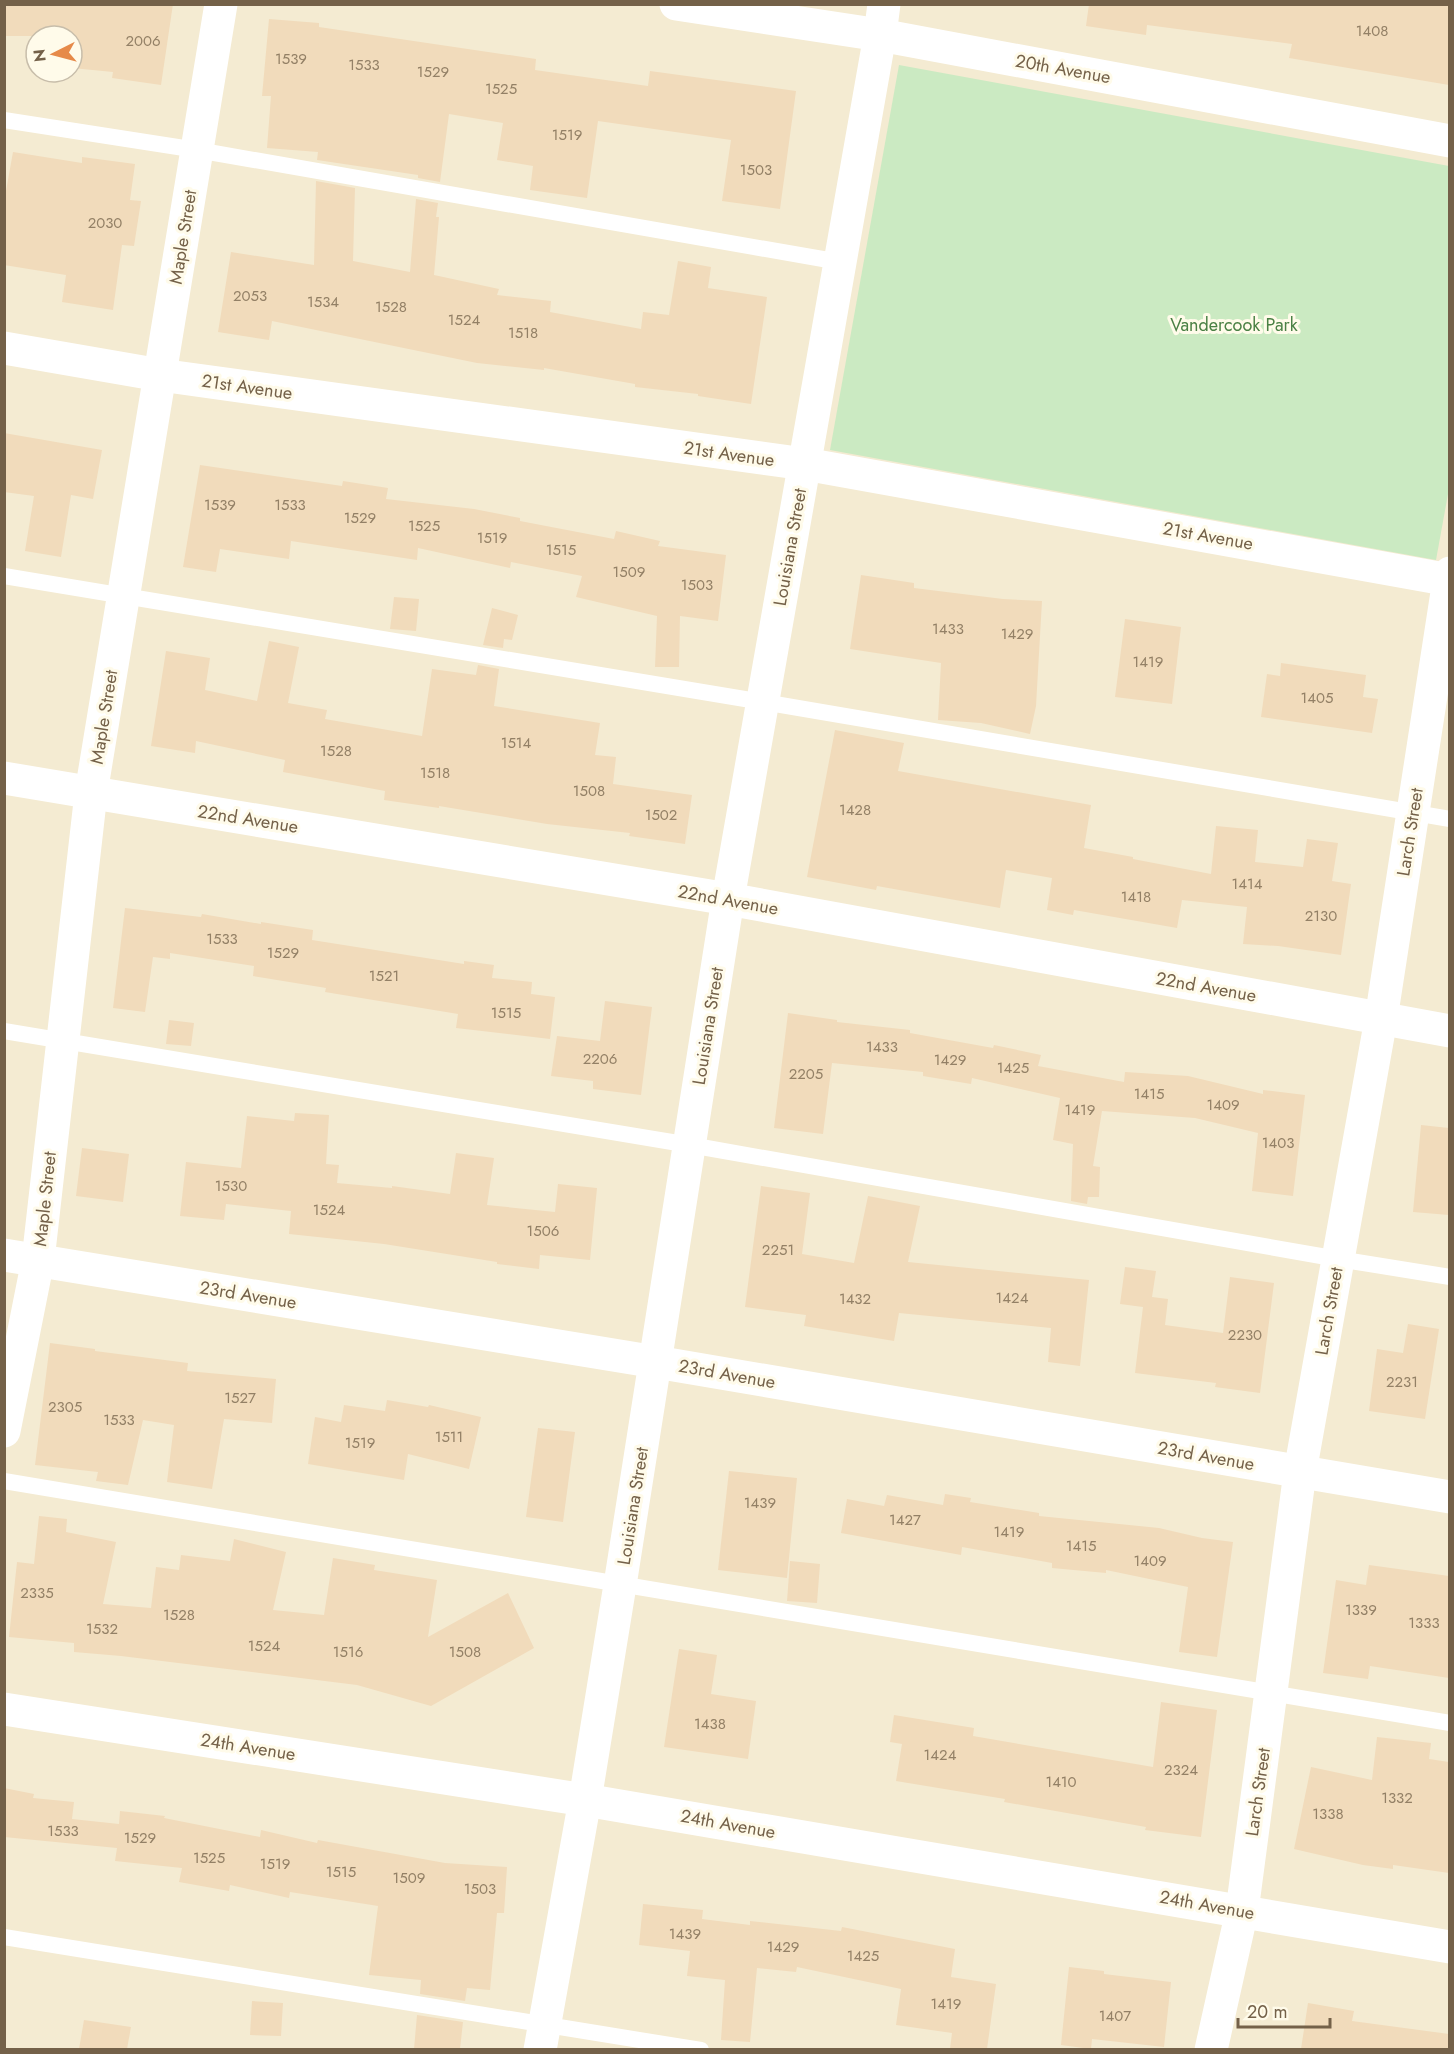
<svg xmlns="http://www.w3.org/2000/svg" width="1454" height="2054" font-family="Jost,sans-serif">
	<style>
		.residential { fill: #f4ebd2; fill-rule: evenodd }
		.green { fill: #cbeac2 }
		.building { fill: #f1dbbb }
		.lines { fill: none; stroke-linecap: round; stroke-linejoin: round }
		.lane { stroke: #fff; stroke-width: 16 }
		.street { stroke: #fff; stroke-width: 33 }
		.secondary { stroke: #fff; stroke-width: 33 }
		.labels { text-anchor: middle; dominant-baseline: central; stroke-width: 6; stroke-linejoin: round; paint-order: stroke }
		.number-label { font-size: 15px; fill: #938066 }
		.street-label { font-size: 18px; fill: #746149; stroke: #fffbea }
		.park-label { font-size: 18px; fill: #4a8044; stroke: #fffbea }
	</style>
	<rect width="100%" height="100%" fill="#fcf7e4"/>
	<path class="residential" d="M5,5h1444v2044h-1444zM36,36h36v36h-36z"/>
	<polygon class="green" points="899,65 1449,166 1450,483 1436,560 830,450"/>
	<g class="building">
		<polygon points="4,4 173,4 161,85 112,78 113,72 72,68 72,36 4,36"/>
		<polygon points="1089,4 1449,4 1449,85 1289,58 1292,44 1147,25 1146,35 1086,26"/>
		<polygon points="269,19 319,23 319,27 536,59 535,70 648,86 650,71 796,91 780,209 722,201 731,140 598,121 587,198 530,190 533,166 497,160 503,123 449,114 440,182 418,178 418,175 317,160 318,152 267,148 271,96 262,96"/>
		<polygon points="13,152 82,163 82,157 135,164 130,200 141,201 134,246 122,245 113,310 62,302 66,275 4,265 4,202"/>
		<polygon points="316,181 355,188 353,261 410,272 416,199 438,203 436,217 439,217 434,275 499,289 497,295 551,301 550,312 641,329 643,312 669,315 678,261 711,267 708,288 767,297 751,404 698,396 698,394 635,387 635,384 544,368 544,370 477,363 272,321 269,340 218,332 231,252 314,265"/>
		<polygon points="4,433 102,450 93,499 71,495 61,557 25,551 34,496 4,492"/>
		<polygon points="200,465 342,486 343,481 388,488 386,499 474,509 520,518 520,521 614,539 616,531 660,541 658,546 726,555 718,621 680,616 679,667 655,667 657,616 576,597 582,576 511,562 510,568 418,548 417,560 291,541 289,559 220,549 216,572 183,567"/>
		<polygon points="861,575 914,583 914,588 1003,599 1042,601 1036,706 1030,734 981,723 938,720 941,663 850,649"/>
		<polygon points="394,597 419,599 416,631 390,629"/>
		<polygon points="492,608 518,615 512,640 504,639 503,648 483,645"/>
		<polygon points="1125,619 1181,627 1172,704 1115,697"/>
		<polygon points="269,641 299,647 288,703 327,710 325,719 422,736 432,669 476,675 478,665 499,669 494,706 600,723 595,755 616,757 613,784 692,795 685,844 629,836 630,833 547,824 439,806 439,808 384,800 385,791 283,772 285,760 196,741 195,753 151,746 166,651 210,658 205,690 257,701"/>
		<polygon points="1281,663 1366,675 1363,697 1378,699 1372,733 1261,717 1267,674 1280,676"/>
		<polygon points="835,730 904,743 898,771 1091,805 1084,848 1133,857 1133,859 1211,874 1216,826 1258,830 1255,862 1303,867 1307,839 1338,843 1332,881 1351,884 1341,955 1278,946 1243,944 1247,907 1182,900 1177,928 1074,910 1073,915 1047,910 1052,878 1006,870 1000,908 877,886 876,890 807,877"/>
		<polygon points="125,908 201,917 202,914 261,924 261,922 313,930 312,940 464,964 464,961 494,965 492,978 532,982 531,994 555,997 550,1039 456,1028 458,1014 325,992 326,988 253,976 254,966 170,953 170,959 153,957 145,1012 113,1008"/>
		<polygon points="605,1001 652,1007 641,1095 593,1089 593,1081 551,1076 557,1036 600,1041"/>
		<polygon points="788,1013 837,1020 837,1022 910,1030 910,1033 993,1048 994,1045 1041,1055 1038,1066 1124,1082 1125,1072 1188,1076 1263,1094 1263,1090 1305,1095 1293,1196 1252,1191 1258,1133 1195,1118 1102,1111 1093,1166 1100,1167 1099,1197 1088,1197 1087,1204 1071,1201 1073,1144 1053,1140 1060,1098 972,1078 971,1084 923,1076 923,1072 832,1063 823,1134 774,1128"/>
		<polygon points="169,1020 194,1023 191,1046 166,1044"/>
		<polygon points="295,1113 329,1115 326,1164 339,1165 337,1183 392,1188 392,1186 450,1194 456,1153 494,1158 487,1205 555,1212 558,1184 597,1188 590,1260 540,1255 539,1269 497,1264 497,1262 384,1244 289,1234 291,1211 226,1204 224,1220 180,1216 186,1162 241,1168 247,1116 294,1121"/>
		<polygon points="1421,1125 1449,1128 1449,1215 1413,1212"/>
		<polygon points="82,1148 129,1154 123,1202 76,1196"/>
		<polygon points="761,1186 810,1193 802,1254 854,1263 868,1196 920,1206 908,1262 1089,1280 1080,1366 1048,1362 1051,1328 899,1313 894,1341 804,1326 806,1315 745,1307"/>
		<polygon points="1125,1267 1156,1271 1152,1297 1168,1299 1165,1325 1223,1333 1230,1277 1274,1283 1260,1393 1215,1387 1216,1383 1135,1373 1143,1307 1120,1304"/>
		<polygon points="1408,1324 1439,1329 1425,1419 1369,1411 1377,1349 1403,1353"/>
		<polygon points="50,1343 95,1349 95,1351 188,1363 187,1371 276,1379 272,1423 224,1419 212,1489 167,1482 174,1425 143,1420 128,1485 96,1481 98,1472 35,1465"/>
		<polygon points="387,1400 428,1407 429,1405 481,1417 469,1469 408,1454 404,1480 308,1464 315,1417 341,1422 344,1405 385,1411"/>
		<polygon points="538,1428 575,1432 563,1522 526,1517"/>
		<polygon points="729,1471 797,1478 787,1578 718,1570"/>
		<polygon points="945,1494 971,1498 970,1502 1039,1513 1039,1516 1159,1528 1202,1538 1233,1542 1217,1657 1179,1652 1188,1587 1106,1570 1106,1573 1052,1568 1052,1563 962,1547 961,1555 841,1533 847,1499 884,1506 887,1495 943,1505"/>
		<polygon points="39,1516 67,1519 66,1532 116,1542 103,1604 151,1608 156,1567 179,1570 181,1555 230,1561 234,1539 286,1552 273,1610 324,1615 333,1558 375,1565 374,1570 437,1580 428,1637 508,1593 534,1648 431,1706 357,1685 121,1656 74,1652 74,1643 9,1637 17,1562 34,1564"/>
		<polygon points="790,1561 820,1564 817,1603 787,1601"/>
		<polygon points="1369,1565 1449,1576 1449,1678 1370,1666 1368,1679 1323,1673 1336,1580 1366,1585"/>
		<polygon points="679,1649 717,1655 711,1694 756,1701 748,1759 664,1747"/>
		<polygon points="1161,1702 1217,1710 1201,1837 1145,1830 1146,1827 1004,1802 1005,1799 896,1781 902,1744 890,1742 894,1715 974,1728 973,1736 1153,1767"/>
		<polygon points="1377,1737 1431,1743 1429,1759 1449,1762 1449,1873 1393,1865 1393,1869 1363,1865 1294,1849 1311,1767 1372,1780"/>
		<polygon points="4,1788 34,1794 33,1798 74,1802 72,1819 119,1824 120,1811 165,1816 164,1818 260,1837 261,1830 317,1843 318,1840 445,1863 507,1867 504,1913 497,1913 490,1990 467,1988 465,2001 420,1994 421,1980 369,1975 378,1906 290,1892 289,1898 230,1885 229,1891 179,1882 182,1868 115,1861 117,1848 4,1837"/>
		<polygon points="643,1904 703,1910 702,1919 750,1925 750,1921 841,1931 842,1927 955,1949 951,1977 996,1984 987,2049 950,2049 952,2033 896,2025 901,1989 797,1967 796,1972 757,1968 750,2042 721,2040 725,1980 687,1976 690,1951 639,1945"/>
		<polygon points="1069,1967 1104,1971 1104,1974 1171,1982 1164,2047 1092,2039 1091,2049 1061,2045"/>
		<polygon points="252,2001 283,2003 281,2036 250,2035"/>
		<polygon points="1308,2003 1354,2011 1352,2021 1449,2034 1449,2049 1301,2049"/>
		<polygon points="417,2015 463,2022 460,2049 414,2049"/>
		<polygon points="84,2020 131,2027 127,2049 79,2049"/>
	</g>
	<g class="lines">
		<g class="lane">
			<polyline points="4,120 197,150 840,262"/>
			<polyline points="4,576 763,702 1450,819"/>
			<polyline points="4,1031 690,1145 1338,1259 1450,1277"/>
			<polyline points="4,1481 1450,1723"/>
			<polyline points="4,1937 701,2050"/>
		</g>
		<g class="street">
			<polyline points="676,4 880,35 1450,141"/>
			<polyline points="4,348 160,375 805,464 1450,580"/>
			<polyline points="4,778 728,899 1450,1031"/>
			<polyline points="4,1255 656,1362 1450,1497"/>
			<polyline points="4,1431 38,1260 91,793 221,4"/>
			<polyline points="4,1709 585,1800 1450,1947"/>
			<polyline points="1211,2050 1242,1911 1300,1472 1381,1019 1450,573"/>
		</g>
		<polyline class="secondary" points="540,2050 585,1800 620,1585 728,899 880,35 884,4"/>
	</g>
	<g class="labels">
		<g class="number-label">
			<text x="1372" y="31">1408</text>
			<text x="143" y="41">2006</text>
			<text x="291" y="59">1539</text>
			<text x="364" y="65">1533</text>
			<text x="433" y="72">1529</text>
			<text x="501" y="89">1525</text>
			<text x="567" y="135">1519</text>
			<text x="756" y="170">1503</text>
			<text x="105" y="223">2030</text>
			<text x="250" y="296">2053</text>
			<text x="323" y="302">1534</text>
			<text x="391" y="307">1528</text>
			<text x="464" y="320">1524</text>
			<text x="523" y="333">1518</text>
			<text x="220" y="505">1539</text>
			<text x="290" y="505">1533</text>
			<text x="360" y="518">1529</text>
			<text x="424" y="526">1525</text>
			<text x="492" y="538">1519</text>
			<text x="561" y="550">1515</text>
			<text x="629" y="572">1509</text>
			<text x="697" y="585">1503</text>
			<text x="948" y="629">1433</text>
			<text x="1017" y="634">1429</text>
			<text x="1148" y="662">1419</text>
			<text x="1317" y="698">1405</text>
			<text x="516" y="743">1514</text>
			<text x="336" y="751">1528</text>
			<text x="435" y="773">1518</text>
			<text x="589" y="791">1508</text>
			<text x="855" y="810">1428</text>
			<text x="661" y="815">1502</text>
			<text x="1247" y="884">1414</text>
			<text x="1136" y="897">1418</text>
			<text x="1321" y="916">2130</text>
			<text x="222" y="939">1533</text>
			<text x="283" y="953">1529</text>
			<text x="384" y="976">1521</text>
			<text x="506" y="1013">1515</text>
			<text x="882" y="1047">1433</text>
			<text x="600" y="1059">2206</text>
			<text x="950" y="1060">1429</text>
			<text x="1013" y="1068">1425</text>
			<text x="806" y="1074">2205</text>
			<text x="1149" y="1094">1415</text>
			<text x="1223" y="1105">1409</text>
			<text x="1080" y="1110">1419</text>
			<text x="1278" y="1143">1403</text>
			<text x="231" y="1186">1530</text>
			<text x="329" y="1210">1524</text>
			<text x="543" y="1231">1506</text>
			<text x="778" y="1250">2251</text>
			<text x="1012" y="1298">1424</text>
			<text x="855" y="1299">1432</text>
			<text x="1245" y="1335">2230</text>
			<text x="1402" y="1382">2231</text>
			<text x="240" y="1398">1527</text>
			<text x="65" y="1407">2305</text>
			<text x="119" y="1420">1533</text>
			<text x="449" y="1437">1511</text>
			<text x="360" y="1443">1519</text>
			<text x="760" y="1503">1439</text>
			<text x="905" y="1520">1427</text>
			<text x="1009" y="1532">1419</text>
			<text x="1081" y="1546">1415</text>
			<text x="1150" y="1561">1409</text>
			<text x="37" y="1593">2335</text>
			<text x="1361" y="1610">1339</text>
			<text x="179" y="1615">1528</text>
			<text x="1424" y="1623">1333</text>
			<text x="102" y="1629">1532</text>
			<text x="264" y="1646">1524</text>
			<text x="348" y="1652">1516</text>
			<text x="465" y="1652">1508</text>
			<text x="710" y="1724">1438</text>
			<text x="940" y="1755">1424</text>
			<text x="1181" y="1770">2324</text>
			<text x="1061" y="1782">1410</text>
			<text x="1397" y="1798">1332</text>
			<text x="1328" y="1814">1338</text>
			<text x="63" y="1831">1533</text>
			<text x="140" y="1838">1529</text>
			<text x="209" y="1858">1525</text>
			<text x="275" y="1864">1519</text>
			<text x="341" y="1872">1515</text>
			<text x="409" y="1878">1509</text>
			<text x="480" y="1889">1503</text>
			<text x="685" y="1934">1439</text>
			<text x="783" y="1947">1429</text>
			<text x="863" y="1956">1425</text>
			<text x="946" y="2004">1419</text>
			<text x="1115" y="2016">1407</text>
		</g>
		<g class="street-label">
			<text transform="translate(1063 69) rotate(10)">20th Avenue</text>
			<text transform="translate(183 237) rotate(-81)">Maple Street</text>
			<text transform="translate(247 387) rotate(8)">21st Avenue</text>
			<text transform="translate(729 454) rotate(8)">21st Avenue</text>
			<text transform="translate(1208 536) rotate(10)">21st Avenue</text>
			<text transform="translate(790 547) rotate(-80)">Louisiana Street</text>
			<text transform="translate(104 717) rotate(-81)">Maple Street</text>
			<text transform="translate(248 819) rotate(9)">22nd Avenue</text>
			<text transform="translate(1410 832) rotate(-81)">Larch Street</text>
			<text transform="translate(728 900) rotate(10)">22nd Avenue</text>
			<text transform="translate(1206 987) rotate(10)">22nd Avenue</text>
			<text transform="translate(708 1026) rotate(-81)">Louisiana Street</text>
			<text transform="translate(45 1199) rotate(-84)">Maple Street</text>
			<text transform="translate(248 1295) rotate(9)">23rd Avenue</text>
			<text transform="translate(1329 1311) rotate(-80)">Larch Street</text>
			<text transform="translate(727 1374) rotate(10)">23rd Avenue</text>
			<text transform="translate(1206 1456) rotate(10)">23rd Avenue</text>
			<text transform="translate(633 1506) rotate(-81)">Louisiana Street</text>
			<text transform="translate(248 1747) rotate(9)">24th Avenue</text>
			<text transform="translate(1258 1792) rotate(-82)">Larch Street</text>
			<text transform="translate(728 1824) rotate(10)">24th Avenue</text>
			<text transform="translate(1207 1905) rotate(10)">24th Avenue</text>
		</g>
		<g class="park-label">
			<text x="1234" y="325">Vandercook Park</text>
		</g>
	</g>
	<rect width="1454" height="2054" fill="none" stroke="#746149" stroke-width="12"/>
	<g transform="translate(54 54) rotate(264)"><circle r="28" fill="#fffbea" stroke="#c7bdaa" stroke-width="1.5"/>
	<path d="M0-4.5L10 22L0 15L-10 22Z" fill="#e68a49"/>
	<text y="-9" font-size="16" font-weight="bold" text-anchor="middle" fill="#746149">N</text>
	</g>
	<path d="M1238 2018v9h92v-9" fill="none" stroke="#746149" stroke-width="3"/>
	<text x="1247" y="2018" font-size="18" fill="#746149" stroke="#fffbea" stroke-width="4.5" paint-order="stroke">20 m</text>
</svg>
